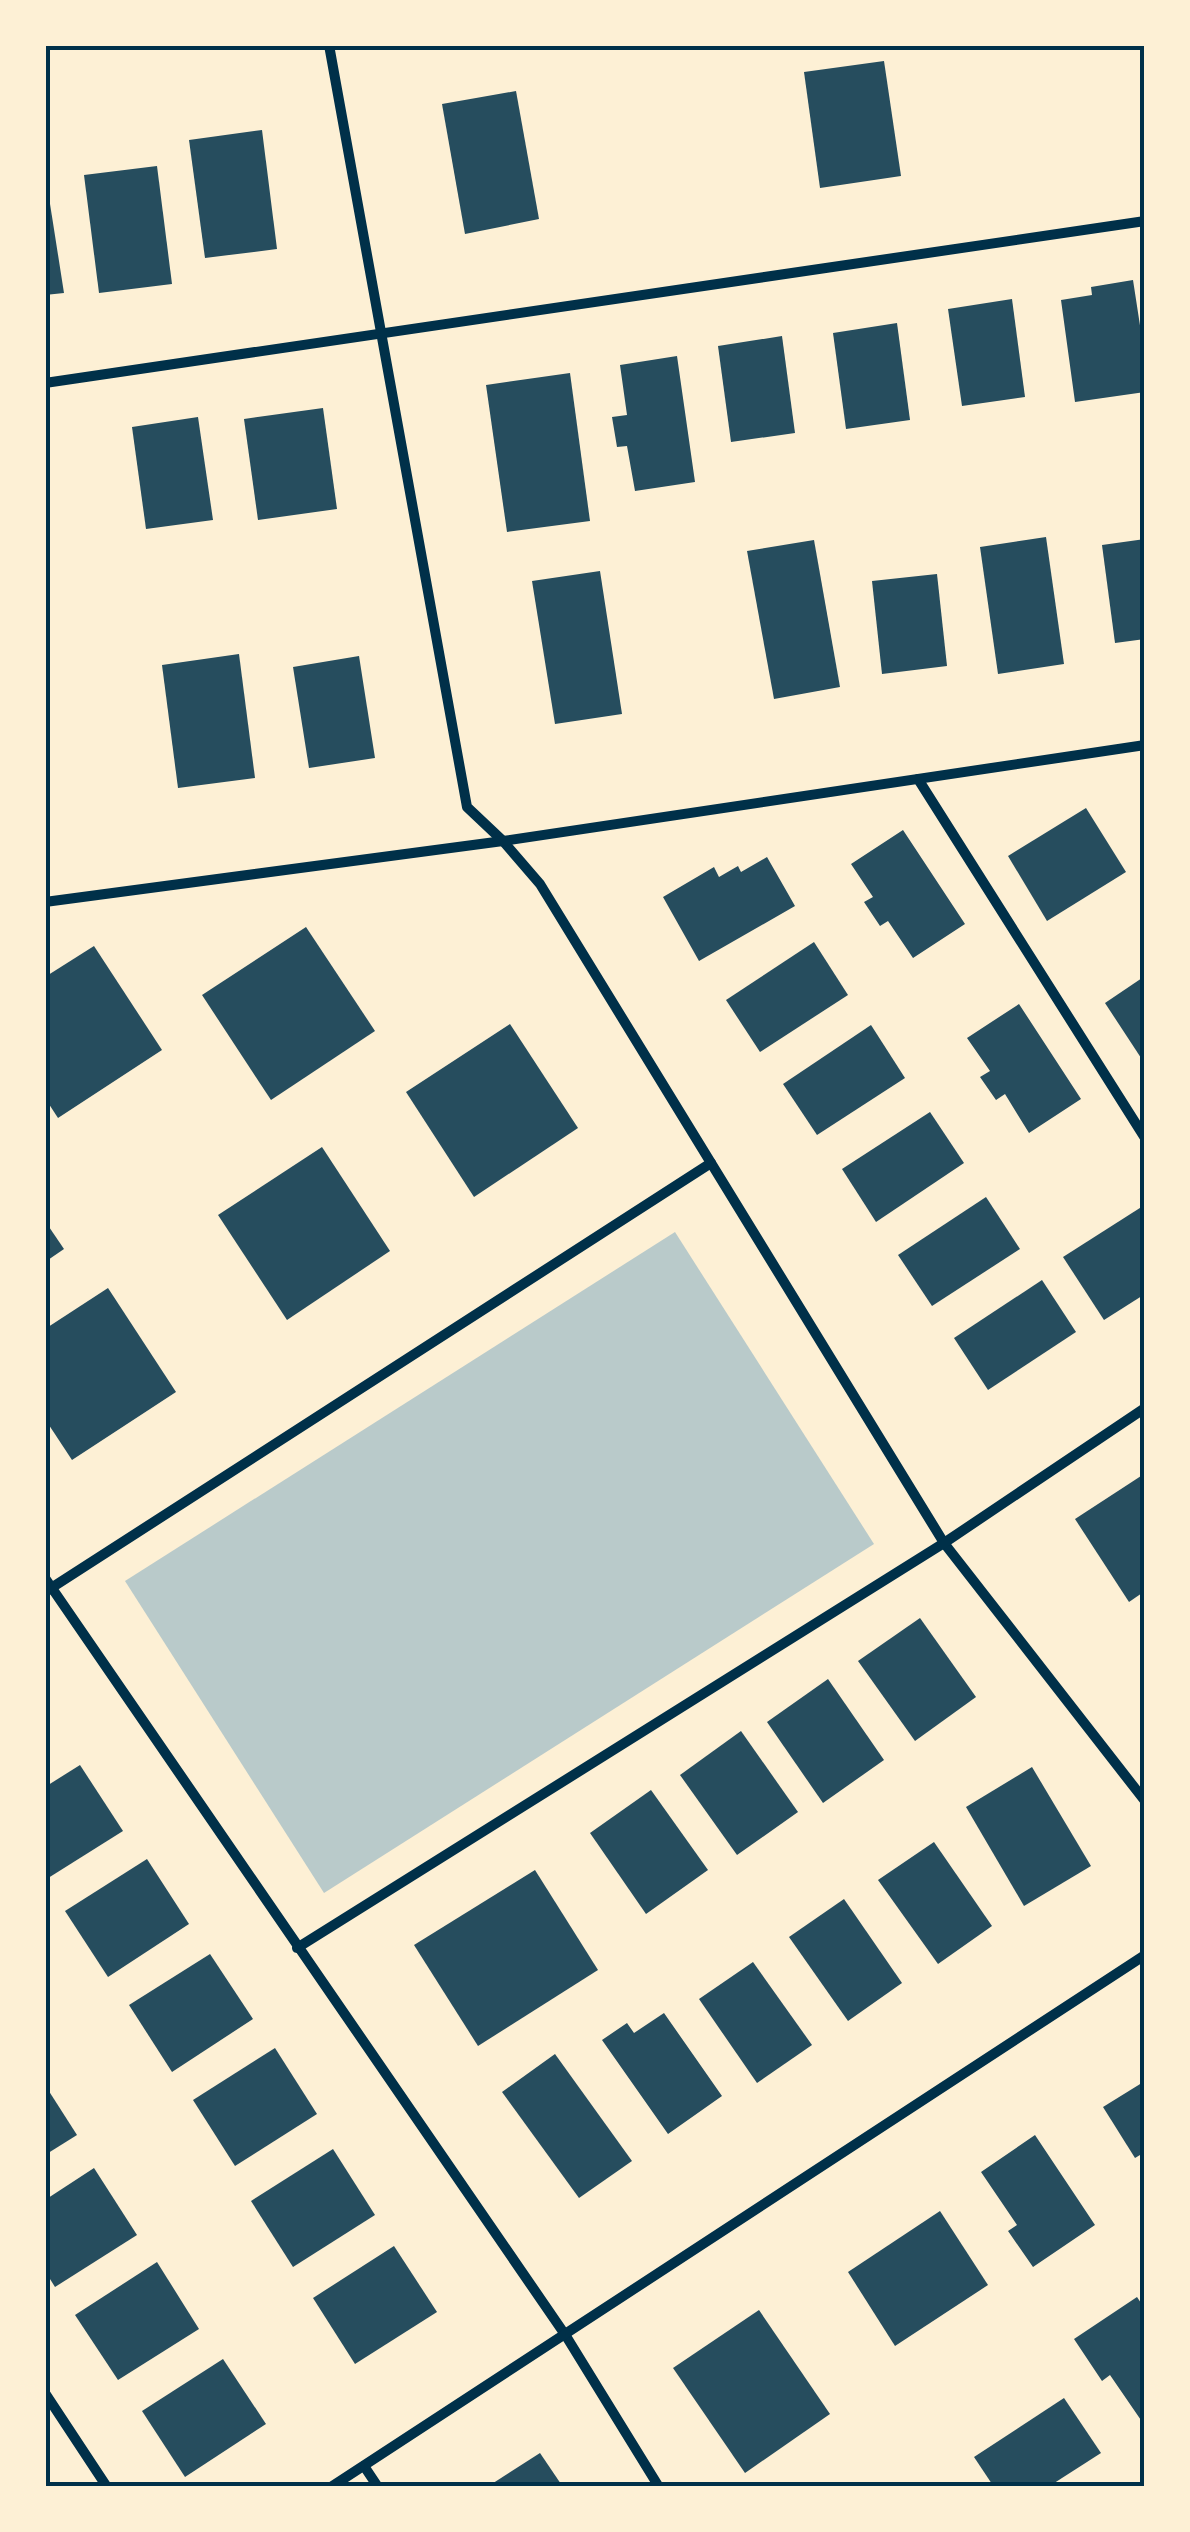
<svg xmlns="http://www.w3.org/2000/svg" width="1190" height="2532" font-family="Raleway,sans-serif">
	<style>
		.green { fill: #b9caca }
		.building { fill: #264d5e }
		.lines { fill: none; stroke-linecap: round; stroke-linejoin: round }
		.minor { stroke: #003049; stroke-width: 10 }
		.neatline { fill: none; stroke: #003049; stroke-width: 4 }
	</style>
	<rect width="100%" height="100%" fill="#fdf0d5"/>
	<polygon class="green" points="675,1232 874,1544 324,1893 125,1581"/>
	<g class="building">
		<polygon points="884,61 901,176 820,188 804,72"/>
		<polygon points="516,91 539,219 465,234 442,104"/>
		<polygon points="262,130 277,249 205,258 189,140"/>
		<polygon points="157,166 172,284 99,293 84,175"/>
		<polygon points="45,172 64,293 45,295"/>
		<polygon points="1133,280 1145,358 1145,392 1075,402 1061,300 1092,295 1091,287"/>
		<polygon points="1012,299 1025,397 962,406 948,309"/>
		<polygon points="897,323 910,420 846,429 833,333"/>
		<polygon points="782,336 795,433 731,442 718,346"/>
		<polygon points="677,356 695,482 635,491 627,446 617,447 612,417 627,415 620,365"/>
		<polygon points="570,373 590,521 507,532 486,385"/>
		<polygon points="323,408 337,509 258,520 244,419"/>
		<polygon points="198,417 213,520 146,529 132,427"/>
		<polygon points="1046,537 1064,664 998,674 980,547"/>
		<polygon points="1145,539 1145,639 1115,643 1102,545"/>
		<polygon points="814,540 840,687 774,699 747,551"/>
		<polygon points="600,571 622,714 555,724 532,581"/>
		<polygon points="937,574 947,666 882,674 872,581"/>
		<polygon points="239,654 255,778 178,788 162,665"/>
		<polygon points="359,656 375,758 309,768 293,667"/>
		<polygon points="1086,808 1126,872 1047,921 1008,856"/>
		<polygon points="903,830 965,924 913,958 888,921 880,926 864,902 873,897 851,864"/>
		<polygon points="767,857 795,906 699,961 663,897 714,867 719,877 738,866 741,872"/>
		<polygon points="306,927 375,1031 271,1100 202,995"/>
		<polygon points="814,942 848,995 760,1052 726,1000"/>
		<polygon points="94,946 162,1050 58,1118 45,1098 45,977"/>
		<polygon points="1145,976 1145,1064 1105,1003"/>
		<polygon points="1019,1004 1081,1099 1029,1133 1005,1094 996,1100 980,1077 990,1071 967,1038"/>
		<polygon points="510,1024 578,1128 474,1197 406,1092"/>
		<polygon points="871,1025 905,1078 817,1135 783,1084"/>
		<polygon points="930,1112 964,1163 876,1222 842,1169"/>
		<polygon points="322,1147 390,1251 287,1320 218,1215"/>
		<polygon points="986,1197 1020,1249 932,1306 898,1255"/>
		<polygon points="1143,1206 1145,1294 1104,1320 1063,1257"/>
		<polygon points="45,1221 64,1249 45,1262"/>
		<polygon points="1042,1280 1076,1332 988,1390 954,1338"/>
		<polygon points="108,1288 176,1392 72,1460 45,1419 45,1329"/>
		<polygon points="1141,1476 1145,1483 1145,1591 1129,1602 1075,1519"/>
		<polygon points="920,1618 976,1697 915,1741 858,1661"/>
		<polygon points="828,1679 884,1760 823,1803 767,1722"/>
		<polygon points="741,1731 798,1812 737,1855 680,1775"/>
		<polygon points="80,1765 123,1831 45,1880 45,1787"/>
		<polygon points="1032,1767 1091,1866 1024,1906 966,1807"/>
		<polygon points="651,1790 708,1870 646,1914 590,1833"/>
		<polygon points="934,1842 992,1926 938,1964 878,1880"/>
		<polygon points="147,1859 189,1924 108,1977 65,1911"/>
		<polygon points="535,1870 598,1970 478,2046 414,1945"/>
		<polygon points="844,1899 902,1983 848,2021 789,1937"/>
		<polygon points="210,1954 253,2019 172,2072 129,2005"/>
		<polygon points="753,1962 812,2045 757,2083 699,1999"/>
		<polygon points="664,2013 722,2096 668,2134 602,2040 627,2023 634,2033"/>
		<polygon points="275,2048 317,2114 235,2166 193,2100"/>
		<polygon points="555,2054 632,2161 579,2198 502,2092"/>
		<polygon points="1145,2081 1145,2152 1135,2158 1103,2107"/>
		<polygon points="45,2085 77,2135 45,2155"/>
		<polygon points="1035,2135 1095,2225 1033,2267 1008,2231 1017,2225 981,2172"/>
		<polygon points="333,2149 375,2215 293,2267 251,2201"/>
		<polygon points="94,2168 137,2235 55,2287 45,2271 45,2200"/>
		<polygon points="940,2211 988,2285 895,2346 848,2272"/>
		<polygon points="394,2246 437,2312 355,2364 313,2298"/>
		<polygon points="157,2262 199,2329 118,2380 75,2315"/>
		<polygon points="1137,2297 1145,2309 1145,2426 1110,2375 1102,2381 1074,2339"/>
		<polygon points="759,2310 830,2414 745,2473 673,2368"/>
		<polygon points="223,2359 266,2424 185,2477 142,2411"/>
		<polygon points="1064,2398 1101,2453 1048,2487 994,2487 974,2457"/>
		<polygon points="540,2453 563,2487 487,2487"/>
	</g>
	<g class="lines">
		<g class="minor">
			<polyline points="329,45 467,807 503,841 540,884 944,1543 1145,1801"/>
			<polyline points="45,383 1145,221"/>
			<polyline points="918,779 1145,1138"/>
			<polyline points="45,902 503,841 1145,745"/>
			<polyline points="45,1578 566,2336 659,2487"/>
			<polyline points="45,1592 711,1163"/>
			<polyline points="297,1948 944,1543 1145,1408"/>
			<polyline points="45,2393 107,2487"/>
			<polyline points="364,2466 378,2487"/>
			<polyline points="331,2487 1145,1955"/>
		</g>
	</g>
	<rect width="1190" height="2532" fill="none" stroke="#fdf0d5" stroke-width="95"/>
	<rect x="48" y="48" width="1094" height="2436" class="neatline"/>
</svg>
